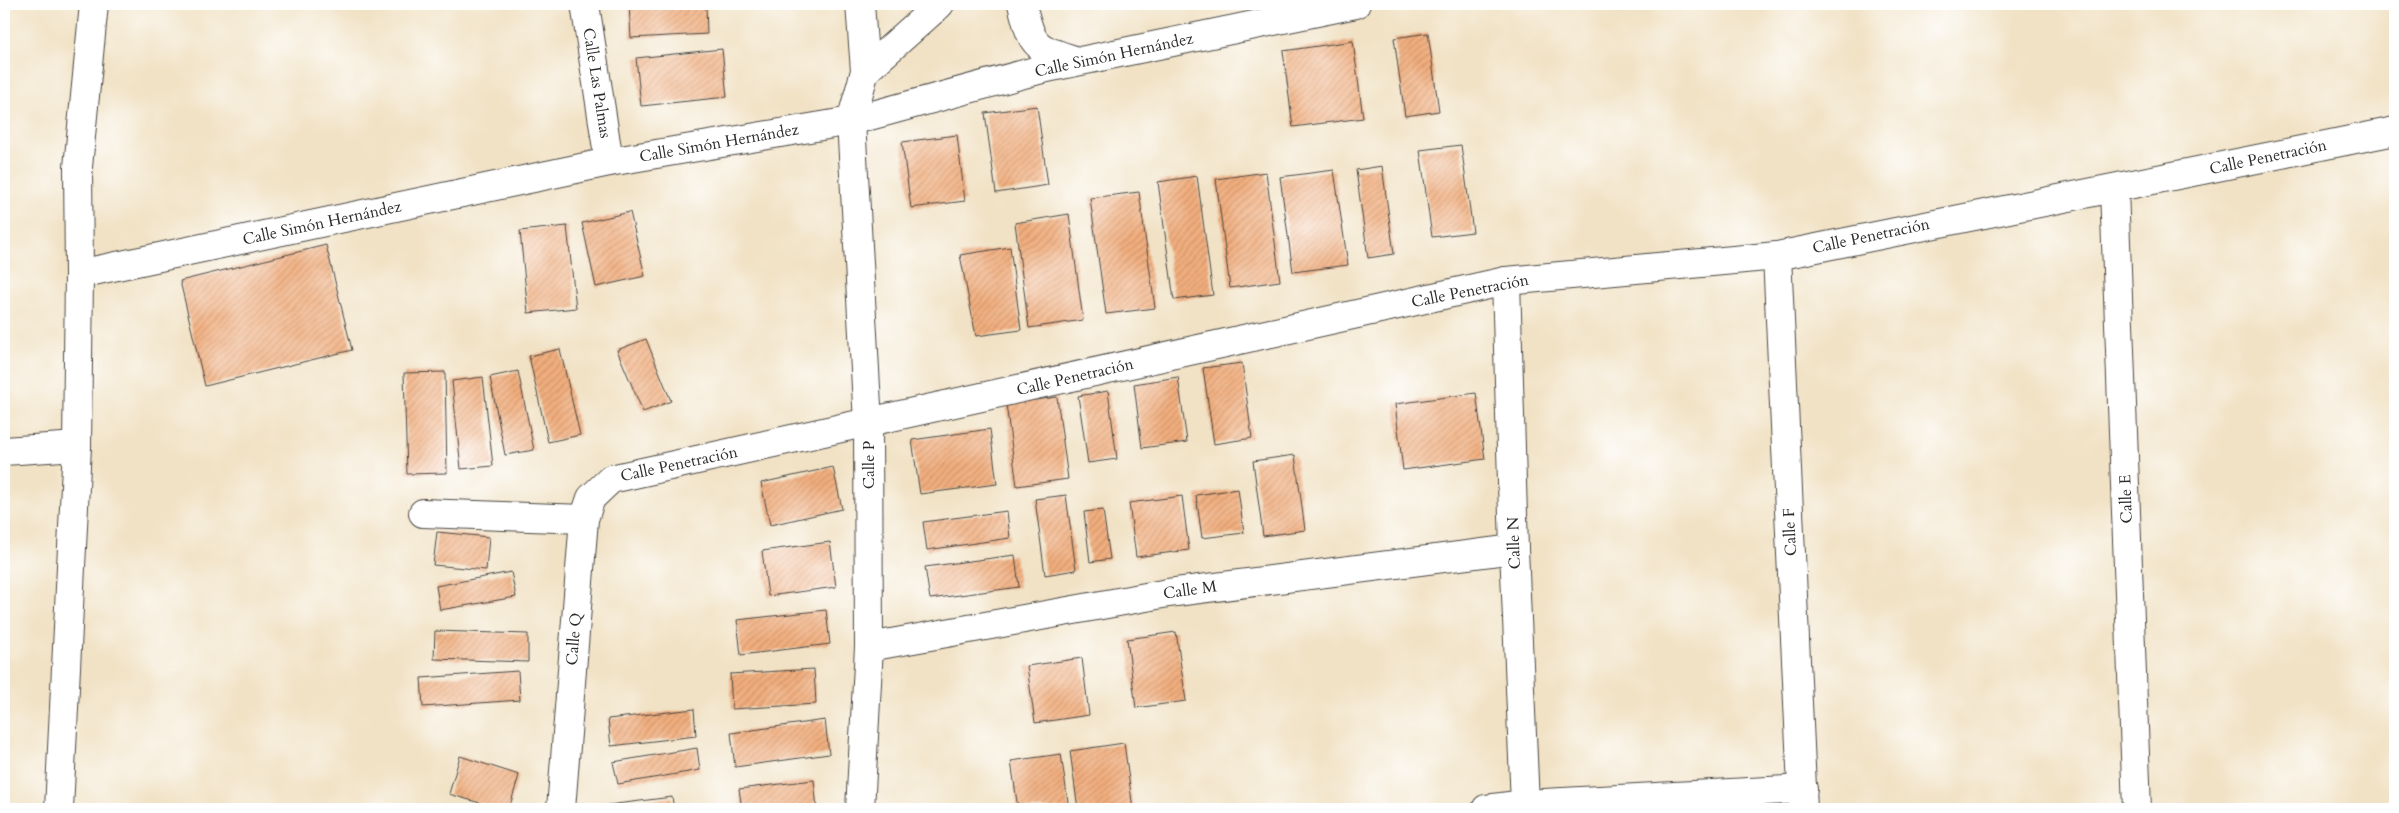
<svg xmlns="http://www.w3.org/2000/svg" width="2399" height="813" font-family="Cardo,serif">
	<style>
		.building { fill: url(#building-hatch) }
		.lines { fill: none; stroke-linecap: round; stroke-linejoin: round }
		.street-casing { stroke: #494642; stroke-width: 30 }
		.street { stroke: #fff; stroke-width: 28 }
		.labels { text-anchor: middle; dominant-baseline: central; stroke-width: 4; stroke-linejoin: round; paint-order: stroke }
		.street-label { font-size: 16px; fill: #2b2b2b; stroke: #fff }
	</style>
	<defs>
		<pattern id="building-hatch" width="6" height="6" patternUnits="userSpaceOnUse" patternTransform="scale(1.25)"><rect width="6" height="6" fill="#f3af7e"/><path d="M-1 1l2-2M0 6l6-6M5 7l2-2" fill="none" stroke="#c58f67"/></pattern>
	</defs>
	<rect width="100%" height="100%" fill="#fff"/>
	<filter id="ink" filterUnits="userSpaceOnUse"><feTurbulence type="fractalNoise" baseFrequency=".02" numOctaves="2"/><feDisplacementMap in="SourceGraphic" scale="10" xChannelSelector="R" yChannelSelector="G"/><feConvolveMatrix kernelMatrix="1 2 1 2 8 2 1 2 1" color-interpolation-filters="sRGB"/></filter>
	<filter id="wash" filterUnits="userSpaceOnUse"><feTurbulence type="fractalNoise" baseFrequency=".0096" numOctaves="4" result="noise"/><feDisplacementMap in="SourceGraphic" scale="20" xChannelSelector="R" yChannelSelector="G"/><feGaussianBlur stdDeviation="1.12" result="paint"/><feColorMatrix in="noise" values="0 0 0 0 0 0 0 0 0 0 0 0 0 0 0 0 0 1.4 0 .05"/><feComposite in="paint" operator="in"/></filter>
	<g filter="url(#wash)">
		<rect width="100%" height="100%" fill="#f1e2c5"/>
		<g id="blocks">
			<g class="building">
				<polygon points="629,4 706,4 707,34 631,38"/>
				<polygon points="1428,33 1439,111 1405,116 1394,38"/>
				<polygon points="1353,41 1363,118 1293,127 1283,51"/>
				<polygon points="722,49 727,97 641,106 636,58"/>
				<polygon points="1037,106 1048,185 996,193 985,113"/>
				<polygon points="957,135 965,201 911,208 902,142"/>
				<polygon points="1461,145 1473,232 1432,237 1420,150"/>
				<polygon points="1382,166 1394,254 1368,258 1356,170"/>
				<polygon points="1334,170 1348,265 1293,272 1280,177"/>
				<polygon points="1266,172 1280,281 1230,288 1216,179"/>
				<polygon points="1197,176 1213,295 1174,300 1158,182"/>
				<polygon points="1139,192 1155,308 1106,314 1090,198"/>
				<polygon points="630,212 645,276 596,287 582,223"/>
				<polygon points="1069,214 1083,320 1029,328 1015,223"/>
				<polygon points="567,226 576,308 528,313 520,231"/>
				<polygon points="326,245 352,350 205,386 180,281"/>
				<polygon points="1010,247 1021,330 976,336 960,255"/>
				<polygon points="646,339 671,401 643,412 617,350"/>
				<polygon points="560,349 580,435 548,442 529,356"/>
				<polygon points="1242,363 1252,438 1214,444 1203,368"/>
				<polygon points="518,371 534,450 505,455 490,377"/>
				<polygon points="445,372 447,473 407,474 404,373"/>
				<polygon points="483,377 493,466 461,469 452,381"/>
				<polygon points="1178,377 1187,442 1142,448 1134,384"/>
				<polygon points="1108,391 1117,459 1088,463 1078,396"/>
				<polygon points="1476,393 1485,459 1403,470 1395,404"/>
				<polygon points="1057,397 1068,479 1017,486 1006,404"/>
				<polygon points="990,429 997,484 920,494 912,440"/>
				<polygon points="1295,455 1305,530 1263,536 1253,461"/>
				<polygon points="833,467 842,509 770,525 761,483"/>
				<polygon points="1238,489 1244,533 1202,538 1196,495"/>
				<polygon points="1066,495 1076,570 1045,575 1035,499"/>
				<polygon points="1182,496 1189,550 1136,557 1129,503"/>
				<polygon points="1103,510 1110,559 1090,562 1084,512"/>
				<polygon points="1007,511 1010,538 927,550 923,522"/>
				<polygon points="437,532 489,537 486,570 433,565"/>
				<polygon points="830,542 836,587 768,596 762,551"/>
				<polygon points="1015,555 1019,587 930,599 925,567"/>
				<polygon points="511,572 516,597 440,610 436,586"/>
				<polygon points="826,610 830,644 741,655 737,620"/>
				<polygon points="435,631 528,634 528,662 434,659"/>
				<polygon points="1176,632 1186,701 1136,708 1127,639"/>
				<polygon points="1082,658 1089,715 1035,723 1027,666"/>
				<polygon points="814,669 816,704 732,709 730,674"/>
				<polygon points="518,671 520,700 423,707 421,678"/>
				<polygon points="694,709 696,736 611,746 608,719"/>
				<polygon points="825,720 829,754 735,767 731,733"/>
				<polygon points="1124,743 1133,809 1078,809 1070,751"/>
				<polygon points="697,748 700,770 618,784 613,762"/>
				<polygon points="1061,754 1069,809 1018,809 1011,761"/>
				<polygon points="460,756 519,775 509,809 501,809 449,794"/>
				<polygon points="814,780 817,809 742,809 739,789"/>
				<polygon points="672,797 674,809 609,809 608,805"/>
			</g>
		</g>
	</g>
	<g filter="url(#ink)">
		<use href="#blocks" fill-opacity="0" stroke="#494642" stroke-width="1"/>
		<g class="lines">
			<defs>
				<g id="street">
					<polyline points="585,4 609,162"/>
					<path d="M1022,4c11,46 13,43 56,57"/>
					<polyline points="865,71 940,4"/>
					<polyline points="2114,189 2137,809"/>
					<polyline points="1777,256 1803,809"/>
					<polyline points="79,274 609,162 851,121 1042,69 1356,4"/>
					<polyline points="1506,281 1514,549 1525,804"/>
					<polyline points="4,451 77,446"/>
					<polyline points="423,513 584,519"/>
					<polyline points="869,647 1168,593 1514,549"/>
					<polyline points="59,809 77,446 79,274 78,167 94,4"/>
					<polyline points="561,809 584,519 591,498 611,479 1506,281 1777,256 2395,131"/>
					<polyline points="860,809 869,647 868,423 851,121 865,71 860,4"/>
					<polyline points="1486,809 1525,804 1803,789"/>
				</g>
			</defs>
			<use href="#street" class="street-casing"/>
			<use href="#street" class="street"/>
		</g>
	</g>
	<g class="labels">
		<g class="street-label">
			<text transform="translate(1114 55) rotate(-12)">Calle Simón Hernández</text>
			<text transform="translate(597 83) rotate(81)">Calle Las Palmas</text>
			<text transform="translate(719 143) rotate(-10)">Calle Simón Hernández</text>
			<text transform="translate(2268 157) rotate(-12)">Calle Penetración</text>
			<text transform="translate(322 223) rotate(-12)">Calle Simón Hernández</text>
			<text transform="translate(1871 236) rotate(-12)">Calle Penetración</text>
			<text transform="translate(1470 291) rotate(-11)">Calle Penetración</text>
			<text transform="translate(1075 377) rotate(-13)">Calle Penetración</text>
			<text transform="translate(679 464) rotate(-12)">Calle Penetración</text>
			<text transform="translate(869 465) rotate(-90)">Calle P</text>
			<text transform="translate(2126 499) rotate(-92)">Calle E</text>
			<text transform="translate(1790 532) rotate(-93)">Calle F</text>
			<text transform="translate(1514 543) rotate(-92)">Calle N</text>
			<text transform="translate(1190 590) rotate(-8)">Calle M</text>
			<text transform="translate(574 639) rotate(-85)">Calle Q</text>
		</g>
	</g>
	<rect width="2399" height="813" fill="none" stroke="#fff" stroke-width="20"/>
</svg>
